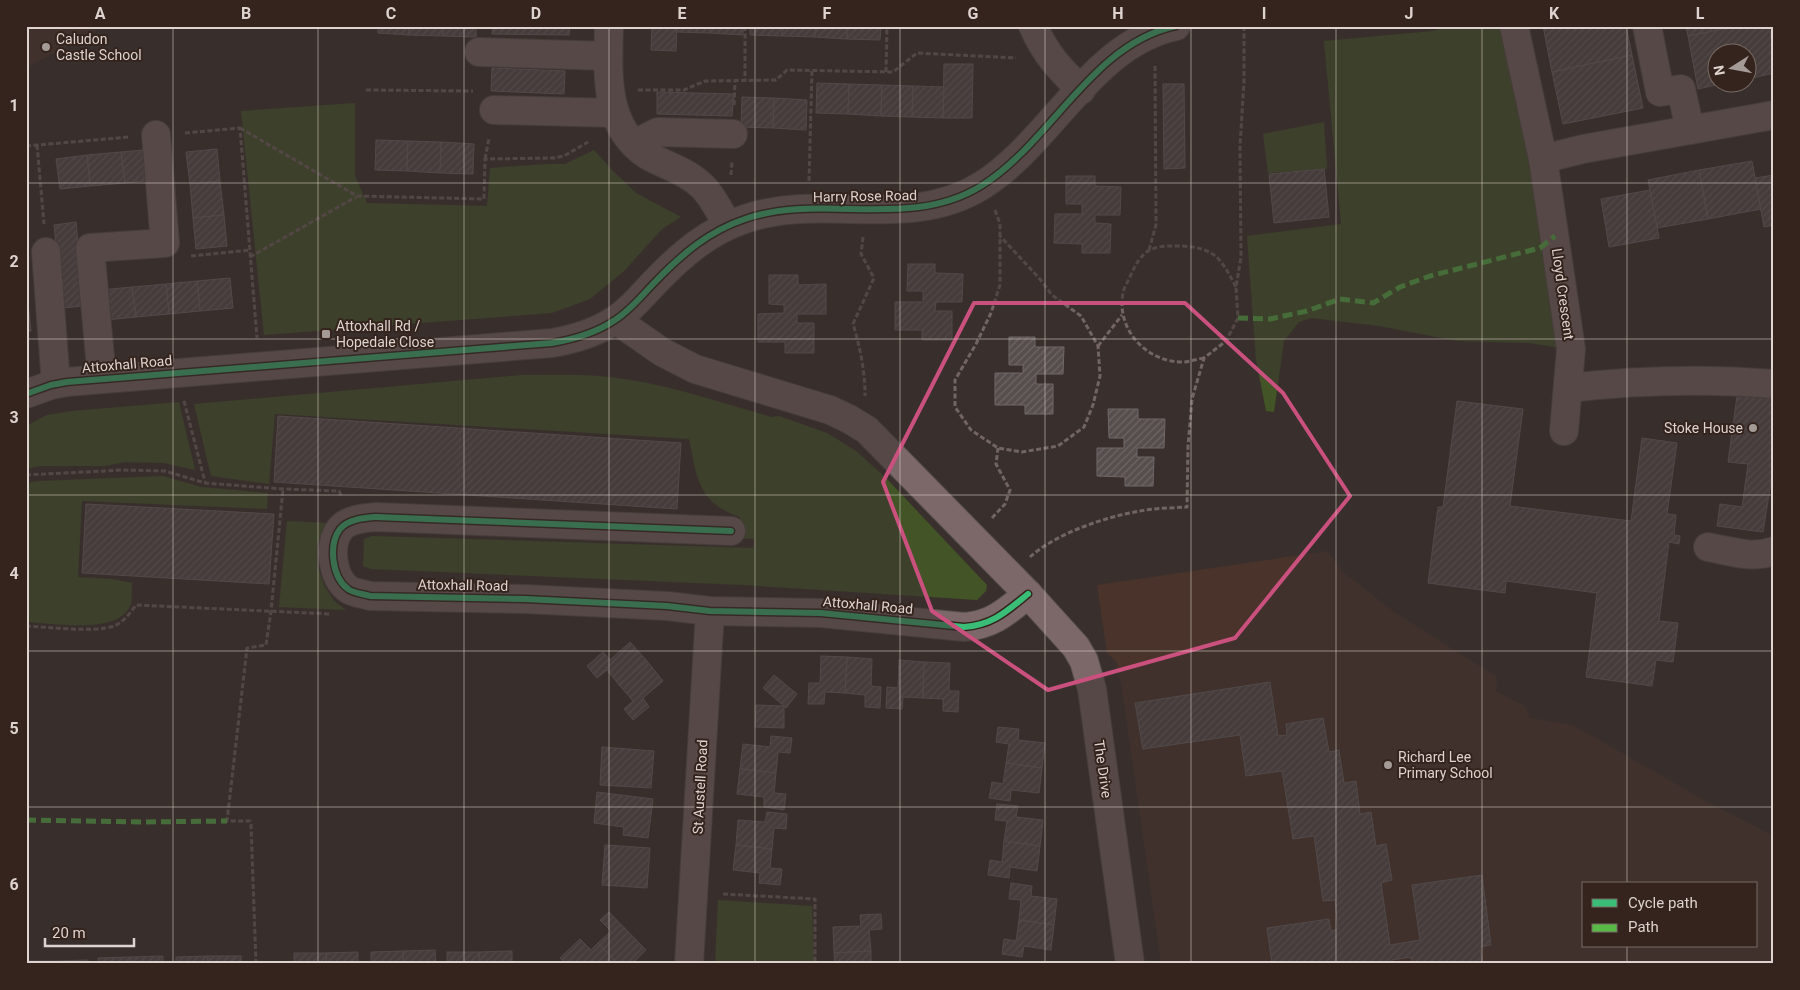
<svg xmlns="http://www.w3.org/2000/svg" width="1800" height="990" font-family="Roboto,sans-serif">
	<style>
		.built { fill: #49332a; fill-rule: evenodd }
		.green { fill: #435426 }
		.building { fill: url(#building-hatch); stroke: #6f6868 }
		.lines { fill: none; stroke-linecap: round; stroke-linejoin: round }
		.minor-casing { stroke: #564e4b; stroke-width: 30 }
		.path { stroke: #736464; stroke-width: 3; stroke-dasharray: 5 2.5; stroke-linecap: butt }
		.minor { stroke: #7c6769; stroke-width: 28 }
		.quiet { stroke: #58b947; stroke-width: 5; stroke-dasharray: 10 5; stroke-linecap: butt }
		.cycleway-casing { stroke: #34241d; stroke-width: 9 }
		.cycleway { stroke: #3abd76; stroke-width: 6 }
		.marked { fill: none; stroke: #ca507e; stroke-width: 4; stroke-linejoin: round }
		.grid { fill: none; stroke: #ded3ce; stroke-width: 1; stroke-opacity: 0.55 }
		.poi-dot { fill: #a49a96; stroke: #34241d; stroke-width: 2 }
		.labels { text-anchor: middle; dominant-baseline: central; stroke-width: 4; stroke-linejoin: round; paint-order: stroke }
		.poi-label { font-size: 14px; fill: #ded3ce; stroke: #34241d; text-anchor: start }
		.street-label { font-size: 14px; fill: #ded3ce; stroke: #34241d }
		.neatline { fill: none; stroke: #ded3ce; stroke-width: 2 }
		.grid-label { font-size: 16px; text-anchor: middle; font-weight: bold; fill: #ded3ce }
	</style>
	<defs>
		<pattern id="building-hatch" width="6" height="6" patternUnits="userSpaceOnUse" patternTransform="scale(1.25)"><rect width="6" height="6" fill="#564d4d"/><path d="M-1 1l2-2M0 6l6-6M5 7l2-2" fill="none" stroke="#6e6665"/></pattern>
	</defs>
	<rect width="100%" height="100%" fill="#39302d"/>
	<g class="built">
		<polygon points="26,26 105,26 26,68"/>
		<path d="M1327,551l16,21 51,40 103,65 -1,14 29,15 5,12 43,7 140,80 61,31v128h-613l-40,-281 -4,-20 -10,-10 -10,-68zM1584,884h172v62h-172z"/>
	</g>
	<g class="green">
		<polygon points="1454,26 1501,26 1510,33 1561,348 1529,343 1457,341 1379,326 1311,318 1299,322 1284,341 1274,412 1266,411 1256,360 1247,236 1341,224 1324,41 1432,31"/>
		<polygon points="355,103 355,176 367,203 487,206 490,168 547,164 565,164 594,150 612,170 636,193 681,217 662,229 624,271 590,299 552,313 264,335 241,111"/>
		<polygon points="1324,122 1327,169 1268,173 1263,134"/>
		<path d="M522,375c29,0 59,-1 87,2 56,6 109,25 163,40l7,-1 48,17 29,18 30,27 101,107 -1,6 -9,9 -234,-15 -372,-16 -8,-3 1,-27 8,-3 381,12 1,-9 -15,-1 1,-21c-42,-14 -43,-39 -51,-78l-414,-25 -6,70 -58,-8 -17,-72z"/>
		<polygon points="179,402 195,470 164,463 125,462 105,466 40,466 26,469 26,426 47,415 72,411"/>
		<path d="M163,476l38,11 67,6 -1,16 -185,-8 -4,76 34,2 20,4c-1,7 1,17 -2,23 -12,29 -79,17 -104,16v-139l13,-2z"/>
		<polygon points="287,521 327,523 317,545 317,564 324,585 334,601 346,610 279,607"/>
		<polygon points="718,900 812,906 814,964 715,964"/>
	</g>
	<g class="building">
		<polygon points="378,26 409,26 409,35 378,33"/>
		<polygon points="409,26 443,26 443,36 409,35"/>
		<polygon points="443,26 476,26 476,37 443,36"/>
		<polygon points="493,26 570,26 569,35 492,34"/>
		<polygon points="652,26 677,26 676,51 651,50"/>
		<polygon points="677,26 710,26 710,33 677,32"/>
		<polygon points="710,26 743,26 743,35 710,33"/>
		<polygon points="750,26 783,26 782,36 750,35"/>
		<polygon points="783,26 816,26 815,37 782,36"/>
		<polygon points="816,26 847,26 847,39 815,37"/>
		<polygon points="847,26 881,26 880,40 847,39"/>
		<polygon points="1543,26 1626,26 1632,55 1552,72"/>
		<polygon points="1686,26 1737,26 1688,36"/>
		<polygon points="1737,26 1769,26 1774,50 1774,73 1748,79 1748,52 1718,52 1718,82 1729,82 1698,89 1688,36"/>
		<polygon points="1632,55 1643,108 1563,124 1552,72"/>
		<polygon points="944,64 973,64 972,118 943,118"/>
		<polygon points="492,68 565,71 564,94 491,91"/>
		<polygon points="817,83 849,84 848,114 816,113"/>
		<polygon points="849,84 882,85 881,116 848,114"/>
		<polygon points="1163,84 1184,84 1185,168 1164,169"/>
		<polygon points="882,85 913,86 912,117 881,116"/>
		<polygon points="913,86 944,87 943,118 912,117"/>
		<polygon points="657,92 734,94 732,116 657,114"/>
		<polygon points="742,97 774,98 773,128 741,127"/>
		<polygon points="774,98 807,100 806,130 773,128"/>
		<polygon points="376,140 408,141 407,171 375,170"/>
		<polygon points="408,141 441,142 440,173 407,171"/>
		<polygon points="441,142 474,144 473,174 440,173"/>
		<polygon points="153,149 156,180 125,183 121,152"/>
		<polygon points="217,149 220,181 190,184 186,152"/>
		<polygon points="121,152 125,183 90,186 87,155"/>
		<polygon points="87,155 90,186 60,189 56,159"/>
		<polygon points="1752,161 1761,209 1708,219 1699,170"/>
		<polygon points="1324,169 1329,217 1274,223 1269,174"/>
		<polygon points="1699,170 1708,219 1657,228 1648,180"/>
		<polygon points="1774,175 1774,225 1764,227 1755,178"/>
		<polygon points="1066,176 1095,176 1095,186 1121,187 1120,215 1095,215 1095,223 1111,224 1110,253 1082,253 1082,244 1054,243 1055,214 1082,214 1082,204 1066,204"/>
		<polygon points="220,181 224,215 193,218 190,184"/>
		<polygon points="1650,190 1659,238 1609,247 1601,199"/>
		<polygon points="224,215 227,246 196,249 193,218"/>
		<polygon points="76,222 84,306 62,308 54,225"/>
		<polygon points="908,264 935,264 935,273 963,274 962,302 936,302 935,311 952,311 952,340 922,340 922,330 895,330 895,302 923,302 923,291 907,291"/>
		<polygon points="769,275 798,275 798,285 826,284 826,314 797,314 797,323 814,323 814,353 785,353 785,342 758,342 758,314 784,313 784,305 769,304"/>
		<polygon points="230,278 233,308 200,311 197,281"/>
		<polygon points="197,281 200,311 169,314 166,284"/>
		<polygon points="166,284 169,314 136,317 132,287"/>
		<polygon points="26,286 31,331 26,332"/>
		<polygon points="132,287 136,317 105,320 101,290"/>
		<polygon points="1009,337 1035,337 1035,347 1064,347 1063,374 1036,374 1036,384 1053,384 1053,414 1025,414 1025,405 995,405 995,373 1023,373 1023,365 1009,365"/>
		<polygon points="1738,389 1774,394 1774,463 1763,532 1717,526 1720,504 1742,507 1748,464 1728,462"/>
		<polygon points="1457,401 1523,409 1510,506 1631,521 1642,438 1677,443 1667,514 1676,515 1674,535 1680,536 1679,544 1669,542 1659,621 1678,623 1673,662 1656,660 1652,686 1586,677 1597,593 1506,581 1505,593 1428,583 1438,507 1443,507"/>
		<polygon points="1108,409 1138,409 1138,419 1165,419 1164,448 1137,448 1137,457 1154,457 1153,486 1125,486 1125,477 1097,476 1097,448 1124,448 1124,438 1109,438"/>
		<polygon points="278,416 681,443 677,509 274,482"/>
		<polygon points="86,504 274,514 269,584 82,573"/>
		<polygon points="630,642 647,661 619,685 607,670 597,678 587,666 603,652 610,660"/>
		<polygon points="821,656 847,657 845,693 825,692 824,704 808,704 809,683 820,683"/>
		<polygon points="847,657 872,659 871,686 881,687 880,708 865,707 865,695 845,693"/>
		<polygon points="899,660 924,662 923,698 903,697 902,709 886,708 887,687 898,688"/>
		<polygon points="647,661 663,681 643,698 649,707 633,720 624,709 633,701 619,685"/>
		<polygon points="924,662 950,663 949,691 959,691 958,712 943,711 943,699 923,698"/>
		<polygon points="774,675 797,694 786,708 763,688"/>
		<polygon points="1270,682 1278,736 1287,735 1286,724 1323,718 1329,752 1339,750 1344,783 1356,781 1360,814 1371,812 1376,846 1386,844 1392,880 1381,883 1390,945 1420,940 1412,885 1482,875 1491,945 1480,947 1482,964 1412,964 1411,957 1392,960 1393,964 1272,964 1267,928 1329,919 1331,931 1338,929 1335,900 1323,901 1314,836 1293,839 1282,771 1246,776 1240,735 1143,749 1135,703"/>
		<polygon points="756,705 784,706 784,728 755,727"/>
		<polygon points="998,727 1019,729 1018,740 1045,743 1042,768 1006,763 1009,744 996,742"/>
		<polygon points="771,736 792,738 790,753 778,752 776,773 740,769 743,744 770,747"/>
		<polygon points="602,747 654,751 651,788 600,785"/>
		<polygon points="1006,763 1042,768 1039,793 1011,790 1010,801 989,798 992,782 1003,784"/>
		<polygon points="740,769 776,773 774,793 786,794 784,810 764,807 764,797 737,794"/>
		<polygon points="597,792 653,799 648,838 623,835 624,827 594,823"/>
		<polygon points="997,804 1018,806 1016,817 1043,820 1040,846 1004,841 1007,821 995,820"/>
		<polygon points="767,812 787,814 786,829 774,828 772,849 736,845 738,820 765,822"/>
		<polygon points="1004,841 1040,846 1037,871 1010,867 1009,878 988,875 990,860 1002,862"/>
		<polygon points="605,845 650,848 647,888 602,885"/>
		<polygon points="736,845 772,849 770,868 782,869 780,885 759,883 760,873 733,870"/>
		<polygon points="1011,883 1032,886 1031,896 1057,899 1054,925 1019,920 1021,900 1009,899"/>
		<polygon points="609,912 646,950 632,964 618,964 598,943 611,931 600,920"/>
		<polygon points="881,914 882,929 869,930 871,951 834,953 833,927 861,926 860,915"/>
		<polygon points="1019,920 1054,925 1051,950 1024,946 1022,957 1002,954 1004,939 1016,941"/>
		<polygon points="580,939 591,950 598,943 618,964 566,964 560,958"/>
		<polygon points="435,950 436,964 403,964 403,951"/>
		<polygon points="403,951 403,964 371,964 371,952"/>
		<polygon points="512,951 512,964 479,964 479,952"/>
		<polygon points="871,951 871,964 835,964 834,953"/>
		<polygon points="358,952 358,964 326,964 326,953"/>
		<rect x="447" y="952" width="32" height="12"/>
		<rect x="294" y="953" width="32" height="11"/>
		<polygon points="163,956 163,964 130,964 130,957"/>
		<polygon points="208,956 208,964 176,964 176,957"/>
		<rect x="208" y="956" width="33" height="8"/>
		<polygon points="130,957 130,964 98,964 98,958"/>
		<polygon points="88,960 88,964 56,964 56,961"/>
		<rect x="26" y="961" width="30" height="3"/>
	</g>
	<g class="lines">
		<defs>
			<g id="minor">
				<path d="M609,26c-1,46 -6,100 38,129 19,11 40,16 56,32 10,10 17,26 25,38"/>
				<path d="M1033,26c13,29 26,42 48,64"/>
				<polyline points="1514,26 1543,159 1583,149 1774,115"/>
				<polyline points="1647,26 1660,92 1681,89 1690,130"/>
				<polyline points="479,52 608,56"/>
				<polyline points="494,110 614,113"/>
				<polyline points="634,144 658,132 733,134"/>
				<polyline points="1543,159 1571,349 1564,431"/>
				<polyline points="46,252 56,384"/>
				<polyline points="616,320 662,352 695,369 830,410 849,419 867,430 1028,594 1076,647 1084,661 1092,689 1130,964"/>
				<polyline points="102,379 90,248 165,243 156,135"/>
				<path d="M1568,388c70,-8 135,-10 206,-4"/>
				<path d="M26,394l25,-9 16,-3 485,-39c23,-4 44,-10 63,-23 16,-10 28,-26 41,-39 26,-27 53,-50 89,-62 76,-27 163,12 236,-33 71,-44 110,-142 195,-160"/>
				<path d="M731,531l-355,-14c-12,1 -28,2 -36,12 -12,16 -8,48 8,60 5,4 16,5 22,7l155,3 142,7 43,5 111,2 143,14c29,-2 43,-16 64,-33"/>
				<path d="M1708,547c22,4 44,12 66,4"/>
				<polyline points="689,964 710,611"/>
			</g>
		</defs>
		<use href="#minor" class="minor-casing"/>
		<g class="path">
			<polyline points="745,26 745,81"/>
			<polyline points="886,72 887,26"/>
			<polyline points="366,90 473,91"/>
			<polyline points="638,90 684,90 705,81 776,80 787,70 893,72 917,53 1016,58"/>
			<polyline points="734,105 735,81"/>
			<polyline points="240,128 357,196 484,199 485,159 554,158 564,156 588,142"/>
			<polyline points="185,133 240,128 257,338"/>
			<polyline points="37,145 44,224"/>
			<polyline points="26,146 129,137"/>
			<polyline points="485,159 489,138"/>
			<polyline points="731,175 732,161"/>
			<polyline points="809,181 812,70"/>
			<polyline points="995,210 1000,224 1000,285 991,313 976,344 955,380 955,407 971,430 998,448 1022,452 1058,446 1084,427 1093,405 1100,376 1098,346 1081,316 1052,295 1039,278 1000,236"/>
			<path d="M863,237l-2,17 13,24 -21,46c7,23 12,47 12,72"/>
			<polyline points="1149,250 1156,225 1155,65"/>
			<polyline points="191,256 250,250"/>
			<polyline points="250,257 356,197"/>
			<polyline points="1098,346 1122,315"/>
			<path d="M1204,358c-7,1 -15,4 -22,4 -36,0 -66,-33 -59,-69 1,-5 4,-10 6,-14 5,-11 9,-21 19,-28 10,-6 23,-5 34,-5 34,2 39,13 54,41"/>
			<polyline points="184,401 205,482"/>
			<polyline points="26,475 123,470 165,471 205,483 283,489 339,491 341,495"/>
			<polyline points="992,518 1005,504 1010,490 996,464 998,448"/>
			<path d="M1030,557c27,-24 75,-40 110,-46 15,-3 32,-3 47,-4l1,-61 4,-47 12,-41 22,-17 12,-23 -2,-31 5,-30 -1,-111 4,-65v-55"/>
			<path d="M26,626c22,1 69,7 88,0 10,-4 16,-13 22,-21l195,9"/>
			<polyline points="723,894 815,899 815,964"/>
			<polyline points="256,964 251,825 250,821 227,821 247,648 266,645 271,611 283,489"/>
		</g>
		<use href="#minor" class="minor"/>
		<g class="quiet">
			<polyline points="1238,318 1270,319 1307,311 1340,299 1373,303 1400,287 1430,276 1540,248 1555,236"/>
			<polyline points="26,820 143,822 227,821"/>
		</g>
		<defs>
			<g id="cycleway">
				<path d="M26,394l25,-9 16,-3 485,-39c23,-4 44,-10 63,-23 16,-10 28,-26 41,-39 26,-27 53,-50 89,-62 76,-27 163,12 236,-33 71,-44 110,-142 195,-160"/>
				<path d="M731,531l-355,-14c-12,1 -28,2 -36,12 -12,16 -8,48 8,60 5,4 16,5 22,7l155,3 142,7 43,5 111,2 143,14c29,-2 43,-16 64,-33"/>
			</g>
		</defs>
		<use href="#cycleway" class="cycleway-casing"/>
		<use href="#cycleway" class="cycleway"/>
	</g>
	<path d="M0 0H1800V990H0ZM974,303h211l98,90 67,103 -115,142 -187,52 -116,-79 -49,-129z" fill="#39302d" fill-opacity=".55" fill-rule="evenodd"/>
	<path class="marked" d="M974,303h211l98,90 67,103 -115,142 -187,52 -116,-79 -49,-129z"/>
	<path class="grid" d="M173,26v938M318,26v938M464,26v938M609,26v938M755,26v938M900,26v938M1045,26v938M1191,26v938M1336,26v938M1482,26v938M1627,26v858M26,183h1748M26,339h1748M26,495h1748M26,651h1748M26,807h1748M1627,946v18"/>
	<g class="poi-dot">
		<circle cx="46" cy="47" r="5"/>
		<rect x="321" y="329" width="10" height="10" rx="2.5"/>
		<circle cx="1753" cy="428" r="5"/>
		<circle cx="1388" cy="765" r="5"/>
	</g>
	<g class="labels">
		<g class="poi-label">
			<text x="56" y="39">Caludon<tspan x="56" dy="16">Castle School</tspan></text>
			<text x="336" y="326">Attoxhall Rd /<tspan x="336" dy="16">Hopedale Close</tspan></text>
			<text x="1743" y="428" text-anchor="end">Stoke House</text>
			<text x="1398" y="757">Richard Lee<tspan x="1398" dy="16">Primary School</tspan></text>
		</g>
		<g class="street-label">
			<text transform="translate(865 196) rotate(-1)">Harry Rose Road</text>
			<text transform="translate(1563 294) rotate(82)">Lloyd Crescent</text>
			<text transform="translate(127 364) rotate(-5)">Attoxhall Road</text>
			<text transform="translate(463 585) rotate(1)">Attoxhall Road</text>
			<text transform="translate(868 605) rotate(5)">Attoxhall Road</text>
			<text transform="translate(1103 769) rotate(82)">The Drive</text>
			<text transform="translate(700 787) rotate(-87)">St Austell Road</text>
		</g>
	</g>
	<rect width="1800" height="990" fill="none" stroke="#34241d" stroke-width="55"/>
	<rect x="1582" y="882" width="175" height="65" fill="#34241d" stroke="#786a64"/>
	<rect x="1592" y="899" width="25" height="8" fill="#3abd76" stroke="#786a64"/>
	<text x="1628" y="908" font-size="15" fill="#ded3ce">Cycle path</text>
	<rect x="1592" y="924" width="25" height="8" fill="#58b947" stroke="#786a64"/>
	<text x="1628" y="932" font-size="15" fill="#ded3ce">Path</text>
	<g transform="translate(1732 68) rotate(259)"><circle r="24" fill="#34241d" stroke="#786a64"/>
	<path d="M0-4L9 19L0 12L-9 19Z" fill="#a49a96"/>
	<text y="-8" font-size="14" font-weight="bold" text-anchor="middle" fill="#ded3ce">N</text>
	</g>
	<path d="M45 938v8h89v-8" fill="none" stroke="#ded3ce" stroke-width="2.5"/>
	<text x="52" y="938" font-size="15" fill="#ded3ce" stroke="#34241d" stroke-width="4" paint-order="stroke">20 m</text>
	<rect x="28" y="28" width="1744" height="934" class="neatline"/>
	<g class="grid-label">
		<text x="100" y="19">A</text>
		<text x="246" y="19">B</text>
		<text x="391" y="19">C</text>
		<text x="536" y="19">D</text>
		<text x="682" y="19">E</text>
		<text x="827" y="19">F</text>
		<text x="973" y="19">G</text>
		<text x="1118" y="19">H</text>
		<text x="1264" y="19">I</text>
		<text x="1409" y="19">J</text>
		<text x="1554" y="19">K</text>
		<text x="1700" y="19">L</text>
		<text x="14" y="111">1</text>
		<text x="14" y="267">2</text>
		<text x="14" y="423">3</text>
		<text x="14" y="579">4</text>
		<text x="14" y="734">5</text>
		<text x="14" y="890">6</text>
	</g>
</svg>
